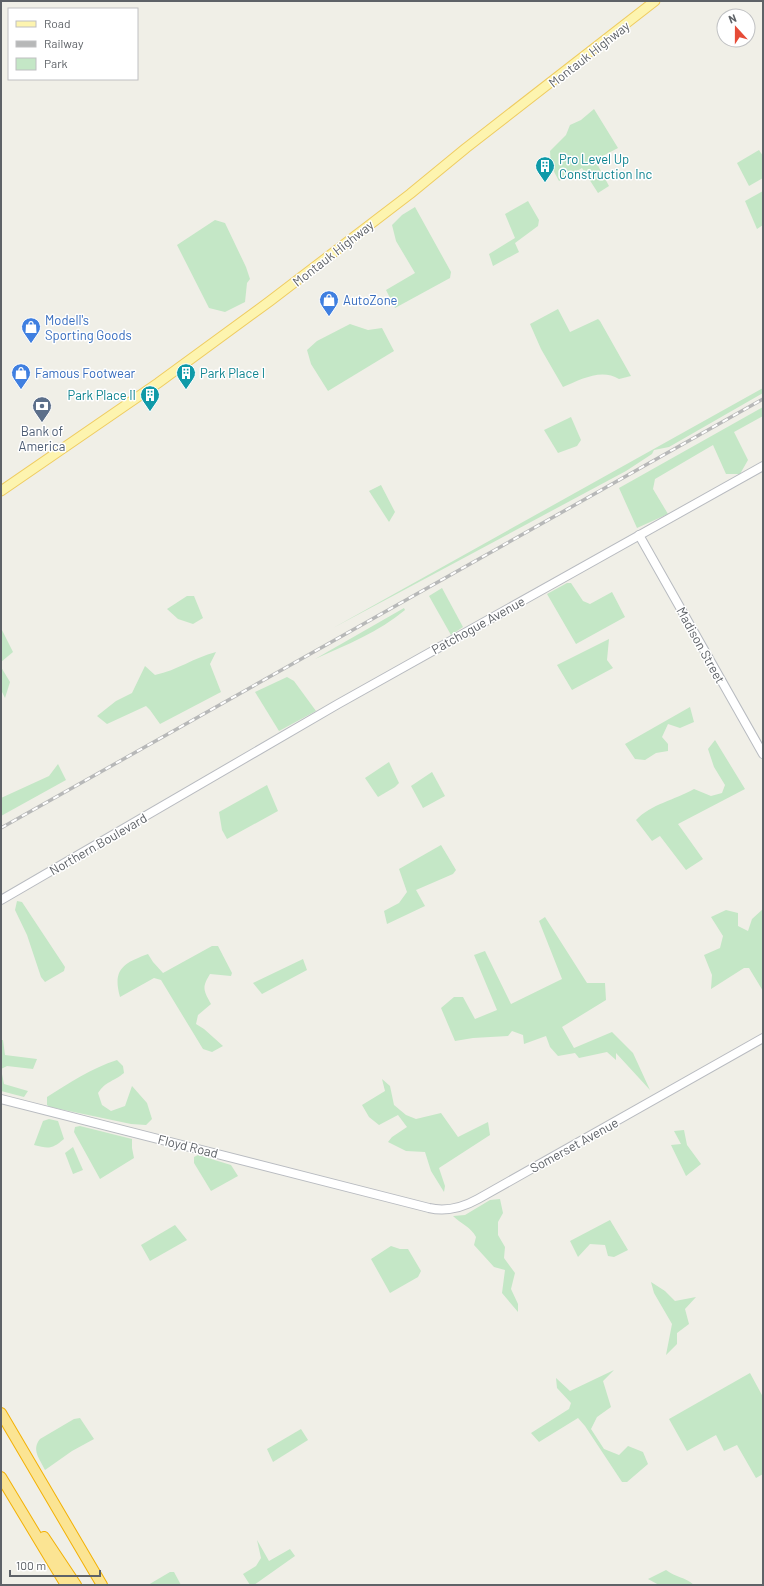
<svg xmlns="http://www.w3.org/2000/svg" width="764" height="1586" font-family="Barlow,sans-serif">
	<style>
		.green { fill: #c4e7c6 }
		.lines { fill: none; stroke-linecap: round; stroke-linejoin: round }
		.secondary-casing { stroke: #b8bbc0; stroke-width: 10 }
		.primary-casing { stroke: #efcc61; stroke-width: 11 }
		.highway-casing { stroke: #f3b105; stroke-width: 12 }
		.secondary { stroke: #fff; stroke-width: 8 }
		.primary { stroke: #fdf4af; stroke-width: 9 }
		.highway { stroke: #fbe493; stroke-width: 10 }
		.rail-casing { stroke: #b7b8b8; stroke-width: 3.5 }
		.rail { stroke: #fff; stroke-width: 2; stroke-dasharray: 6; stroke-linecap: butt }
		.labels { text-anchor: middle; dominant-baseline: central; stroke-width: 3; stroke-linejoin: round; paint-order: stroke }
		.street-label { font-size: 13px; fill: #5e6267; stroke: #fff }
		.culture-label { font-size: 13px; fill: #0d838f; stroke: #fff; text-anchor: start }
		.shop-label { font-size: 13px; fill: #366cbe; stroke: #fff; text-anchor: start }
		.service-label { font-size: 13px; fill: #4e5e75; stroke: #fff }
	</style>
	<rect width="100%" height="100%" fill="#f0efe7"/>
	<g class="green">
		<polygon points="594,109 618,148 595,160 609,186 598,193 582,168 559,181 551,166 550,151 566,135 570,125 581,120"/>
		<polygon points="759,150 763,156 763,178 749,186 737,163"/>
		<polygon points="763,191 763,225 757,229 745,201"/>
		<polygon points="528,201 539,220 538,226 515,243 519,252 493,266 489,254 515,238 505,214"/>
		<polygon points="415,207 451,272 450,278 395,308 386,290 415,273 396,241 392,225 402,215"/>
		<polygon points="215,220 225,223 246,267 250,279 247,283 245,302 225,312 209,308 177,245"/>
		<path d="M558,309l12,23 28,-13 2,2 31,55 -12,3c-18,-11 -39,1 -56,8l-22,-38 -11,-25z"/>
		<polygon points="350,324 368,330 382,328 394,351 328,391 311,364 307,350 317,341"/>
		<polygon points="763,388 763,393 669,447 654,450 652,454 626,471 333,628"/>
		<polygon points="763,407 763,416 734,432 748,460 740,474 726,474 713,445 655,479 653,489 668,514 637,528 619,488"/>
		<polygon points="571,417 581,440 577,446 558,453 544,430"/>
		<polygon points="381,485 395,512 389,522 369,491"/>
		<polygon points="567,583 571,583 583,601 590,604 612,592 625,617 576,644 547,594"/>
		<polygon points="442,588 463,627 451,635 429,596"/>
		<polygon points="187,596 194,596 203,618 193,624 178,619 167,609"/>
		<path d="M404,608l1,2c-26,22 -59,35 -90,49z"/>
		<polygon points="1,628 13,652 1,662"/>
		<polygon points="609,639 607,660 613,668 572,690 557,665"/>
		<path d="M216,652l-6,12 11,28 -61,32 -10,-14 -4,-4 -39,18 -10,-8 19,-15 16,-8 13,-27 10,9c23,-5 38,-17 61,-23z"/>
		<polygon points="1,667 10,682 5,698 1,690"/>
		<polygon points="287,677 294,681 316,711 279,731 255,692"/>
		<polygon points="690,707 694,722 680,728 668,724 662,737 668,744 668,751 656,753 645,760 635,759 625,744"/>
		<path d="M715,740l30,49 -67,35 25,35 -17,11 -26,-34 -8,5 -16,-21c15,-16 39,-20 58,-31l17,7 11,-3 3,-8 -11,-18 -6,-18z"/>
		<polygon points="389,762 399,783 395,787 378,797 365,778"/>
		<polygon points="58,764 66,780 1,816 1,798 49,776"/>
		<polygon points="432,772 445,796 423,808 411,786"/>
		<polygon points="267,785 278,811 227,839 222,830 219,812"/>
		<polygon points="441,845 456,870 453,874 416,890 425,906 387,924 384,911 399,903 407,892 399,869"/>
		<polygon points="17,901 22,902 65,967 64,971 45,982 41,977 27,935 15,910"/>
		<polygon points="763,909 763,991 749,968 744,968 711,989 712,975 704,955 720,948 723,936 711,917 726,910 738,913 738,926 748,931 752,919"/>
		<polygon points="545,917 587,983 605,983 606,1000 562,1027 574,1048 612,1032 633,1053 650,1090 616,1053 616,1060 607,1052 579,1058 575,1053 558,1056 550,1047 546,1036 524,1044 523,1035 512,1031 508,1036 473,1038 455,1041 441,1008 454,997 463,997 475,1019 497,1010 474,955 485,951 511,1004 562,979 539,921"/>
		<path d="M212,946h6l14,27 -1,3 -21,-2c-8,13 -7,16 1,30l-13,11 -2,9 8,5 19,17 -11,6 -9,-3 -42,-69 -7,-2 -34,19c-8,-28 4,-34 28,-43l5,8 10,11z"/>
		<polygon points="303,959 307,970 262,994 253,983"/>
		<polygon points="1,1040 3,1040 5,1055 37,1059 33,1069 7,1066 1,1069 4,1084 28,1091 24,1097 1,1091"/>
		<path d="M117,1060l6,6 1,7c-11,9 -18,8 -26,20l4,12 9,6 14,-5 7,-20 15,17 5,16 -6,6 -15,-1 -81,-17 -3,-2v-8c22,-14 45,-29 70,-37z"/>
		<polygon points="382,1079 390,1086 394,1105 406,1115 416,1119 441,1113 458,1137 488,1122 490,1135 439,1168 445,1186 444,1192 431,1171 425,1152 406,1151 388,1142 392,1137 407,1127 398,1115 379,1125 369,1117 362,1105 385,1091"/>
		<path d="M49,1119l9,2 6,18c-12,10 -15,10 -30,6l9,-24z"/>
		<polygon points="80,1126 132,1139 132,1148 134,1158 100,1179 74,1132 75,1127"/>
		<polygon points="684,1130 687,1145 701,1164 686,1176 671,1145 681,1144 674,1131"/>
		<polygon points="73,1147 83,1170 73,1174 65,1153"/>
		<polygon points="198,1155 231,1165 238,1176 211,1191 194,1163 194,1157"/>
		<path d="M500,1199l3,14 -5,9v13l7,12 -1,11 11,15 -4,16 7,15v8l-16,-19 3,-23 -11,-3 -20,-22 2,-8c-5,-10 -15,-13 -23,-21l12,-1 25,-15z"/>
		<polygon points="610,1220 628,1250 614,1257 608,1256 605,1245 590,1244 578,1257 570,1241"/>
		<polygon points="175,1225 187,1240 150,1261 141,1245"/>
		<polygon points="391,1246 400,1249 408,1249 421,1271 418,1277 390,1293 371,1259"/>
		<polygon points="651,1282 665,1291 675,1301 696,1297 685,1309 689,1324 677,1333 677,1344 666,1355 672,1324 654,1293"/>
		<polygon points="614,1370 603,1381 611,1407 597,1417 591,1429 604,1449 619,1455 628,1446 643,1452 648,1464 627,1482 622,1482 585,1426 578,1418 539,1442 531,1433 569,1409 571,1403 557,1388 556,1378 570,1391"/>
		<polygon points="750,1373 763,1397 763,1474 756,1478 737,1445 724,1451 716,1435 687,1451 669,1419"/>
		<path d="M80,1418l14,21 -22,12 -27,19c-5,-11 -14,-20 -5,-31l34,-20z"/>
		<polygon points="301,1429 308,1440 273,1462 267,1449"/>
		<polygon points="257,1540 269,1561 290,1549 295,1556 254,1585 250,1585 243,1574 256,1566 261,1558"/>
		<path d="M666,1570c9,7 19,7 28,15h-35l-11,-6z"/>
		<polygon points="170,1572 174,1572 181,1585 148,1585"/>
	</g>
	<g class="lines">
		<defs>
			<g id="secondary">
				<polyline points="639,535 763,754"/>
				<polyline points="1,900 338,704 763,466"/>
				<path d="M1,1099l428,109c18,4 33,0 49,-9l285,-161"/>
			</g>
			<polyline id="primary" points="1,491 158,383 270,301 410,194 466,148 655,1"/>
			<g id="highway">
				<polyline points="1,1413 102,1585"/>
				<polyline points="1,1477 66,1585"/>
				<polyline points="44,1537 76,1585"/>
			</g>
		</defs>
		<use href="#secondary" class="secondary-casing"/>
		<use href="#primary" class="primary-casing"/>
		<use href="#highway" class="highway-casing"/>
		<use href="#secondary" class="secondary"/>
		<use href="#primary" class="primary"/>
		<use href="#highway" class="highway"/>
		<defs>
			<polyline id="rail" points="1,828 763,399"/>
		</defs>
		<use href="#rail" class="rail-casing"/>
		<use href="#rail" class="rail"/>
	</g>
	<defs>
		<symbol id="building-pin" viewBox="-11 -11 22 30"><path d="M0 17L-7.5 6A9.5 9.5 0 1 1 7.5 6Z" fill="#0f9aa8" stroke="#fff"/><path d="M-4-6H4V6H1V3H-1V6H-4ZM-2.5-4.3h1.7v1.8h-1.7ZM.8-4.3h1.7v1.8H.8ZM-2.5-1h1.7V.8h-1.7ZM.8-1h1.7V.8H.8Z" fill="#fff"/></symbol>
		<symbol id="shop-pin" viewBox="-11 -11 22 30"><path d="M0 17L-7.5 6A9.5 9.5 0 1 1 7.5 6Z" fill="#3f7fe0" stroke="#fff"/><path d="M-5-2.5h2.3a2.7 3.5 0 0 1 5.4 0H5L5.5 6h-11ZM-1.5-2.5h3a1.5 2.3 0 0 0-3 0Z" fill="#fff"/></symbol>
		<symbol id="bank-pin" viewBox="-11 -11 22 30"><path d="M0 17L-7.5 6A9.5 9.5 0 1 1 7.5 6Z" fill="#5c6f8a" stroke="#fff"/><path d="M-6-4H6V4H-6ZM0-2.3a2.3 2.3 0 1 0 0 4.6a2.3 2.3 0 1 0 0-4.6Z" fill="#fff"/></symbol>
	</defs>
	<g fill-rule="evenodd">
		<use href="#building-pin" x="534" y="155" width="22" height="30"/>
		<use href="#shop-pin" x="318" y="289" width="22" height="30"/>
		<use href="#shop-pin" x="20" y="316" width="22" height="30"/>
		<use href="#shop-pin" x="10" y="362" width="22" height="30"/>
		<use href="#building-pin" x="175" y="362" width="22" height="30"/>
		<use href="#building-pin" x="139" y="384" width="22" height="30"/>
		<use href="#bank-pin" x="31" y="395" width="22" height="30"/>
	</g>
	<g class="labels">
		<g class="street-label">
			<text transform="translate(589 54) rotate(-38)">Montauk Highway</text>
			<text transform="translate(333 253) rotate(-38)">Montauk Highway</text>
			<text transform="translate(478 625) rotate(-29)">Patchogue Avenue</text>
			<text transform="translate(701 645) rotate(61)">Madison Street</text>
			<text transform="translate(98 844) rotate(-30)">Northern Boulevard</text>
			<text transform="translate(574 1145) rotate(-29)">Somerset Avenue</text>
			<text transform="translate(188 1146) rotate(14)">Floyd Road</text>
		</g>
		<g class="culture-label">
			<text x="559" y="159">Pro Level Up<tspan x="559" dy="15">Construction Inc</tspan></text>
			<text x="200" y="373">Park Place I</text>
			<text x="136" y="395" text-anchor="end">Park Place II</text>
		</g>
		<g class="shop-label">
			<text x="343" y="300">AutoZone</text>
			<text x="45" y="320">Modell's<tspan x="45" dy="15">Sporting Goods</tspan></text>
			<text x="35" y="373">Famous Footwear</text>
		</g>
		<g class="service-label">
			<text x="42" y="431">Bank of<tspan x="42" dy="15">America</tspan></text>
		</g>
	</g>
	<rect width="764" height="1586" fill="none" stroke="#5e6267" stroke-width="4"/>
	<rect x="8" y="8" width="130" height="72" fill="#ffffff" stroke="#bfc0c2"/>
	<rect x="16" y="21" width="20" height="6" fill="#fdf4af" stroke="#bfc0c2"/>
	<text x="44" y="28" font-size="12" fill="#5e6267">Road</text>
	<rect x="16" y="41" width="20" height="6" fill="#b7b8b8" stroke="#bfc0c2"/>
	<text x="44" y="48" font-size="12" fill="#5e6267">Railway</text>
	<rect x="16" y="58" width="20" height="12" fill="#c4e7c6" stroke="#bfc0c2"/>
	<text x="44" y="68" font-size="12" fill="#5e6267">Park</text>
	<g transform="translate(736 28) rotate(339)"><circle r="19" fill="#ffffff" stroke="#bfc0c2"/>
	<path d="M0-3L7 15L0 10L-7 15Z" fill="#e64b37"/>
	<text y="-6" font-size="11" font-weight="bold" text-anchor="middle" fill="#5e6267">N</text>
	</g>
	<path d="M10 1570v6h90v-6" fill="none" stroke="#5e6267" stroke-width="2"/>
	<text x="16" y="1570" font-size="12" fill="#5e6267" stroke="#ffffff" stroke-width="3" paint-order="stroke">100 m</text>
</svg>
